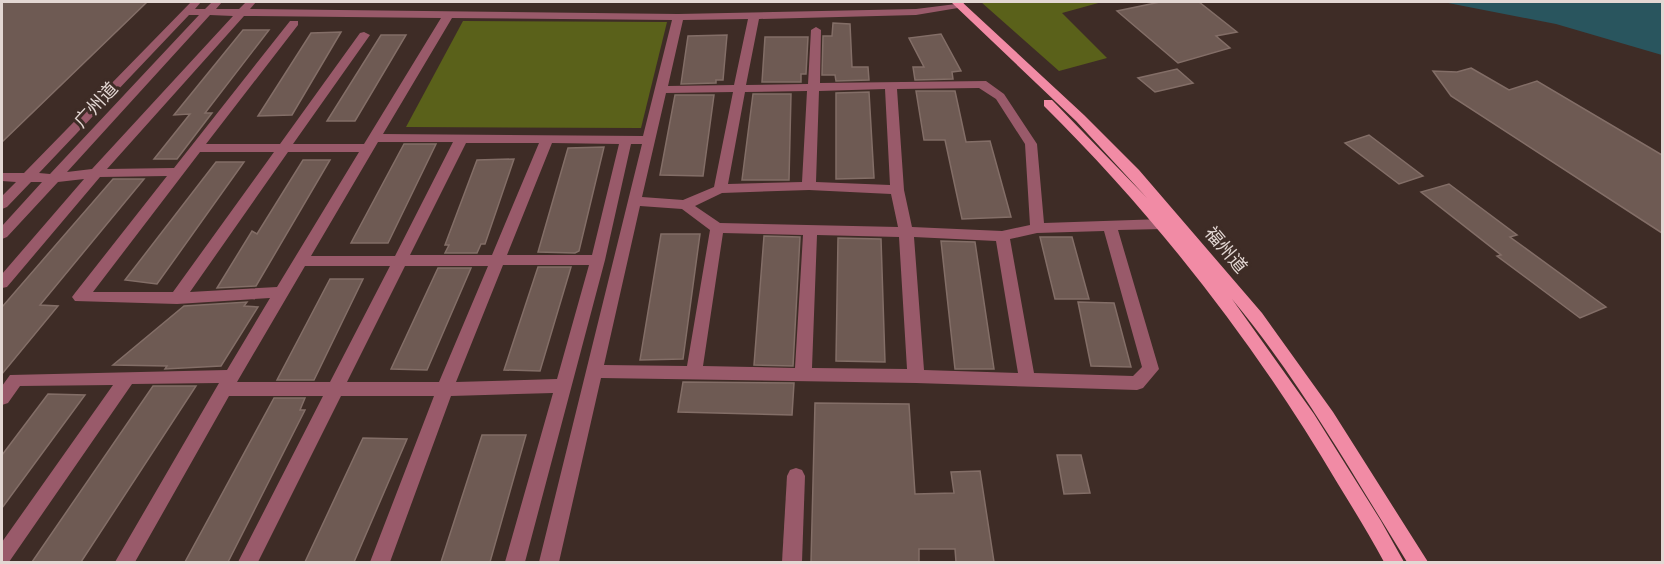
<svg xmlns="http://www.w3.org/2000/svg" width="1664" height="564" font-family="'Varela Round','Noto Sans SC',sans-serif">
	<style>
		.green { fill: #5a611a }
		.water { fill: #29555e }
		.building { fill: #6e5a53; stroke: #836e67; stroke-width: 1.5 }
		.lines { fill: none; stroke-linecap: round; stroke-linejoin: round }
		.minor { fill: #995a6a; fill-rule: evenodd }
		.major { fill: #f18ba5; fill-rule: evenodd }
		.labels { text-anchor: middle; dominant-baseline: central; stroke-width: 6; stroke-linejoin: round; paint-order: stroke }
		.street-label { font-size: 18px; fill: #e3d7d3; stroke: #3e2c26 }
	</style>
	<rect width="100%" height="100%" fill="#3e2c26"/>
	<g class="green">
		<polygon points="981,2 1102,2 1062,13 1107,58 1059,71"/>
		<polygon points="463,21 667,22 641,128 406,127"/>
	</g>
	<polygon class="water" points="1443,2 1662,2 1662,55 1556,24"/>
	<g class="building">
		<polygon points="2,2 147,2 2,142"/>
		<polygon points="1160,2 1199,2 1237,32 1216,36 1230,48 1178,63 1117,11"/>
		<polygon points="833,23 850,24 852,67 868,67 869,80 836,81 835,75 822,75 823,36 832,36"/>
		<polygon points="243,30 269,30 205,113 212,113 177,159 154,159 190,114 174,115"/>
		<polygon points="341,32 292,115 258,116 311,33"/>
		<polygon points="941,34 961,71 952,72 953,79 915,80 913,67 924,67 909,38"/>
		<polygon points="381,35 406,35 355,121 327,121"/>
		<polygon points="727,35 723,80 716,80 716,83 681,84 688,36"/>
		<polygon points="765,37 808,37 806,74 801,74 801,82 762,82"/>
		<polygon points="1471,68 1509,90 1537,81 1662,155 1662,233 1451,96 1433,71 1457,72"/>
		<polygon points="1177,69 1193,83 1155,92 1138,78"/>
		<polygon points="916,91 955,91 966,142 990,141 1011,217 962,219 945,140 924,140"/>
		<polygon points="869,92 874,178 836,179 836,93"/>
		<polygon points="753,94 791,94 789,180 742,180"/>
		<polygon points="675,95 714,95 703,176 660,175"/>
		<polygon points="1369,135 1423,176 1399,184 1345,143"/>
		<polygon points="404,144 436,144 388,243 351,243"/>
		<polygon points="604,147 579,251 575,253 538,252 568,148"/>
		<polygon points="514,159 485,244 481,244 477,253 445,253 449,245 445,245 477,160"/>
		<polygon points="303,160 330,160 256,286 217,288 252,231 257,234"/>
		<polygon points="216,162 244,162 157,284 125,280"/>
		<polygon points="113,179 144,179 40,305 58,306 2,374 2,307"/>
		<polygon points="1449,184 1517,235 1510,237 1606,307 1580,318 1497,256 1501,255 1421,192"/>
		<polygon points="661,234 700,234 683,359 640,360"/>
		<polygon points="764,236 800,237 793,366 754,365"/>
		<polygon points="1040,237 1072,237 1089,299 1055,299"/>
		<polygon points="838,238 881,239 885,362 836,361"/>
		<polygon points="941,241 975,242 994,369 955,369"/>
		<polygon points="538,267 571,267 540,371 504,370"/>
		<polygon points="438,268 471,268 427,370 391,369"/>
		<polygon points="330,279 363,279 314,380 277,380"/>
		<polygon points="247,302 244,306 258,307 221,366 165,369 167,366 113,365 184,306"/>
		<polygon points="1078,302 1114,303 1131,367 1091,366"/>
		<polygon points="683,382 794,383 792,415 678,412"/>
		<polygon points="153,386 196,386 81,562 32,562"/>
		<polygon points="48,394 85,395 2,508 2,455"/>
		<polygon points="274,398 305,398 300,410 305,410 228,562 185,562"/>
		<polygon points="815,403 909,404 915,494 954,493 951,472 980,471 994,562 956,562 955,549 919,549 919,562 811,562"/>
		<polygon points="482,435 526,435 490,562 441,562"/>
		<polygon points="363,438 407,439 354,562 305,562"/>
		<polygon points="1057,455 1081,455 1090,493 1064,494"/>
	</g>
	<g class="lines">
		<g class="minor">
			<path d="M191,2h10l-6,7h10l7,-7h10l-6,7h23l7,-7h10l-6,7 428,5 238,-5 48,-6v4l-48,8 -157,4 -13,66 62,-1 3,-54 5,-3 5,3 -1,53 166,-2 18,13 33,50 7,79 119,-4 7,5 -7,5 -45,1 41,139 -16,19 -6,2 -221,-7 -315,-5 -42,184h-20l103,-418h-11l-26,116 -80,302h-20l48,-169 -102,3 -61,166h-20l64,-166h-93l-83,166h-20l85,-166h-94l-94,166h-20l104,-179 -87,1 -123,178h-7v-20l111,-157 -93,1 -12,17 -6,2v-19l8,-11 217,-5 43,-72 -93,6 -102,-3 -3,-4 3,-4 92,-117 -67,1 -93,110 -5,1v-14l82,-95 -26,3 -51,55 -5,2v-13l40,-44h-11l-24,25 -5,2v-13l14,-14 -14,-1v-8h22zM189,15h10l-149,159 -11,-1zM210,15l23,1 -141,153 -25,3zM244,16l197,2 -77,126h-71l77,-109 -6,-3 -4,1 -80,111h-74l92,-119v-4h-8l-116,147 -67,1zM452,18l220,2 -29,116 -260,-2zM748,19l-14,66 -66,1 15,-66zM979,88l17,11 29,45 5,81 -28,6 -90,-4 -8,-37 -7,-101zM885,89l5,96 -74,-3 3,-91zM807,91l-5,91 -74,2 17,-92zM733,92l-19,95 -31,13 -41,-3 24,-104zM378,142h75l-58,114h-84zM466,143h73l-47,112h-82zM552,143l67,1 -27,111h-85zM200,152h74l-101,140h-80zM288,152h71l-82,135 -87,5zM809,190l82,4 7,33 -178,-4 -25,-17 27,-13zM640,206l42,3 28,21 -23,136 -83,-1zM1104,231l38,136 -9,9 -99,-3 -24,-134 27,-6zM723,233l80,2 -8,133 -92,-2zM817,235l82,2 8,132 -95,-1zM914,237l82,4 22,132 -94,-3zM503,265h86l-32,114 -101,3zM305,266h85l-60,116h-93zM405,266h83l-49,116h-92z"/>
			<polygon points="796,468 802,470 805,476 802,562 782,562 787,476 790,470"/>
		</g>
		<path class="major" d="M951,2h11l122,113 55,55 123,143 71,99 95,150h-21c-55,-89 -108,-182 -175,-263l82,115 67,107 23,41h-20c-14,-26 -30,-52 -46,-78 -82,-139 -180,-265 -294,-378v-6h8l95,98 -71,-77z"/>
	</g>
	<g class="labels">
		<g class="street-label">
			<text transform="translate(96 105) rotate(-47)">广州道</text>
			<text transform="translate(1226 250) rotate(50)">福州道</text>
		</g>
	</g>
	<rect width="1664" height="564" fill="none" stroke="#e3d7d3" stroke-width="6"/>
</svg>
